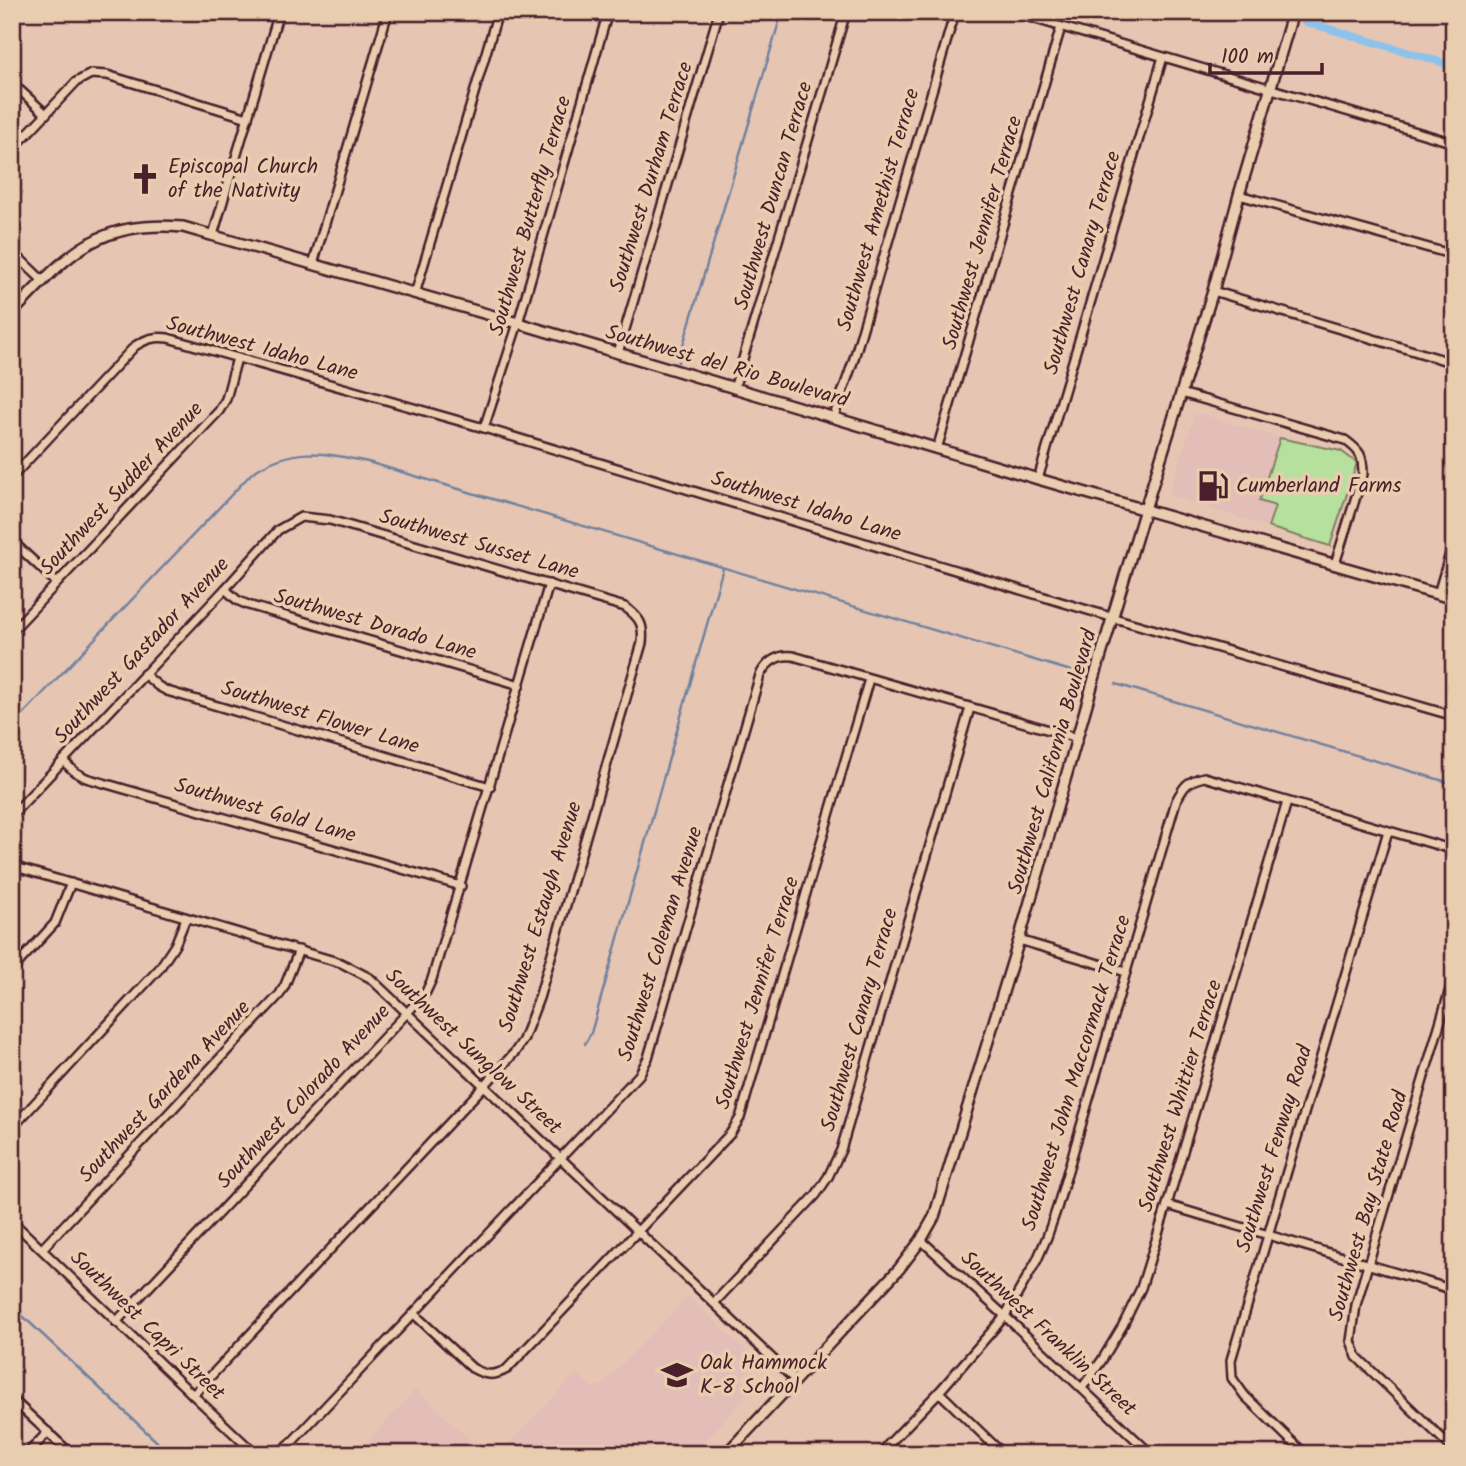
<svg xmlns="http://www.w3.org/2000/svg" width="1466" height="1466" font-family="Kalam,sans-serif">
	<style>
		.built { fill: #e3bdb7 }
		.green { fill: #b6e09d; stroke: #808064; stroke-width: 2 }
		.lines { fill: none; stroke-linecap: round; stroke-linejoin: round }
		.stream { stroke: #72819e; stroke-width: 2.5 }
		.canal { stroke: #8dc2eb; stroke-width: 8 }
		.minor-casing { stroke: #4a1f2b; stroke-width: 12 }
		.tertiary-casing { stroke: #4a1f2b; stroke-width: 14 }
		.minor { stroke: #e8cdaf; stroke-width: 7 }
		.tertiary { stroke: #e8cdaf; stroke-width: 9 }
		.labels { text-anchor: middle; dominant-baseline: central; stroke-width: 7; stroke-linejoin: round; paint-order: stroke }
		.poi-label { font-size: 21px; fill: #4a1f2b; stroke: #e8cdaf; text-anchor: start }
		.street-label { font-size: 21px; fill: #4a1f2b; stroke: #e8cdaf }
	</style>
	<rect width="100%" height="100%" fill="#e6c6b3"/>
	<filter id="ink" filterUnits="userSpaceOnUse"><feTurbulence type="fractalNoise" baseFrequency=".0143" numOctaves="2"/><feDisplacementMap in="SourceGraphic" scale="14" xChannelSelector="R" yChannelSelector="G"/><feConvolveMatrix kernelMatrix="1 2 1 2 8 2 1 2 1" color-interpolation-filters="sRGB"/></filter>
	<g filter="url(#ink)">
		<g class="built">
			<polygon points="1199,413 1280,438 1259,500 1275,506 1268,527 1169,495 1194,416"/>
			<polygon points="688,1296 757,1361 741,1378 753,1389 693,1454 499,1454 576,1373 592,1387 602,1385"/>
			<polygon points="416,1389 485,1454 356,1454"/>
		</g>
		<polygon class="green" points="1280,438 1341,451 1357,463 1330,546 1268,527 1275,506 1259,501"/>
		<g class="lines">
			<g class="stream">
				<polyline points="678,362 782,12"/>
				<polyline points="1116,684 1454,784"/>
				<path d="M12,726l240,-253c40,-27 71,-21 116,-11l710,211"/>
				<polyline points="585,1044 591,1033 723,568"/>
				<polyline points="12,1306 170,1454"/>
			</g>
			<polyline class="canal" points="1306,22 1454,66"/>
			<defs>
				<g id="minor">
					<polyline points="263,12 277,17"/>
					<polyline points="1012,12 1454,143"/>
					<polyline points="12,83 46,114"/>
					<polyline points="12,150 76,82 91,74 107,75 248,118"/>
					<polyline points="1239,195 1454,255"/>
					<polyline points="213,235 279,12"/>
					<polyline points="12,251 43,281"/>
					<polyline points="313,264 388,12"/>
					<polyline points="1213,291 1454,363"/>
					<polyline points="415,294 498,12"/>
					<polyline points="618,353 719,12"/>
					<polyline points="734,389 846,12"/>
					<path d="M1181,393l164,47c15,11 18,15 18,34l-28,90"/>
					<polyline points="834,416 853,362 955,12"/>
					<polyline points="484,428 518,323 608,12"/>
					<polyline points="937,449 1061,27"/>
					<path d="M12,477l123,-131c11,-7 20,-10 33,-8l316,90 630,190 340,98"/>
					<polyline points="1038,479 1163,57"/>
					<polyline points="12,541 57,583"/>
					<polyline points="225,589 237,600 248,605 520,685"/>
					<polyline points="1438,594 1454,540"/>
					<polyline points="12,631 219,411 226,399 237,358"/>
					<polyline points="144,674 158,686 167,691 490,787"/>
					<polyline points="63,761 75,772 86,778 461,886"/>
					<path d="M12,815l213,-226 53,-59 23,-13 29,3 295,87c15,11 19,17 17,36l-103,355 -16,42 -8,12 -30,33 -292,310"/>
					<polyline points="12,866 341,963 370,978 407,1013 795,1380"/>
					<polyline points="1019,940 1126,972"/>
					<polyline points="12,970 55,923 71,883"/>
					<polyline points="1454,976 1356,1305 1351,1341 1357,1357 1454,1450"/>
					<polyline points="12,1128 159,969 175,945 186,918"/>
					<polyline points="1167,1205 1454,1290"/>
					<polyline points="12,1221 193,1395 246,1445 260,1454"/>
					<polyline points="921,1240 1005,1316 1151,1454"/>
					<polyline points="42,1249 280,994 285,985 299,950"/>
					<polyline points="714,1303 816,1195 828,1177 841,1150 970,708"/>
					<path d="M414,1314l58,54c13,7 21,9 35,1l223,-235 10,-16 129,-439"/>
					<polyline points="116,1322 407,1013 426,992 432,979 549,584"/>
					<polyline points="1082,1388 1102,1360 1123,1325 1141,1288 1167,1205 1287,802"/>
					<polyline points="939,1392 1003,1454"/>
					<polyline points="12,1399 71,1454"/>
					<polyline points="27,1454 48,1432"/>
					<path d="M277,1454l14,-11 348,-368 9,-17 112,-383c7,-13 17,-21 33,-19l284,82"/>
					<path d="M881,1454l6,-8 52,-54 66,-76 32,-56 10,-23 10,-29 119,-407c8,-15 11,-20 28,-24l250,73"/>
					<polyline points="1305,1454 1245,1396 1232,1378 1231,1360 1388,831"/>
				</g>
				<g id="tertiary">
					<path d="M12,313c56,-58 83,-93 171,-86l335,96 520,156 416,120"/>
					<polyline points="726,1454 899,1269 921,1240 934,1217 1019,940 1096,672 1145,509 1213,291 1239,195 1293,12"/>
				</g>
			</defs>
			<use href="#minor" class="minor-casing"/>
			<use href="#tertiary" class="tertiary-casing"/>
			<use href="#minor" class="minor"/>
			<use href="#tertiary" class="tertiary"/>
		</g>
	</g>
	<defs>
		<symbol id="church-bare" viewBox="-9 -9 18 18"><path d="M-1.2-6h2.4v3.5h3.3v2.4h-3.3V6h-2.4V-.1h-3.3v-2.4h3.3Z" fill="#4a1f2b" stroke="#e8cdaf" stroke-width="2.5" paint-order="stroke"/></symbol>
		<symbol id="fuel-bare" viewBox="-9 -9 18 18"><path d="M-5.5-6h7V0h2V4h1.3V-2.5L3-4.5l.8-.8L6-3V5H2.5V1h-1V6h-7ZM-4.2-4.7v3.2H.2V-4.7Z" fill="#4a1f2b" stroke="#e8cdaf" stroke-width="2.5" paint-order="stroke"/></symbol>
		<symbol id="school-bare" viewBox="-9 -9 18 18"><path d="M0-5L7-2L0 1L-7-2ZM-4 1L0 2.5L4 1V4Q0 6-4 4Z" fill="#4a1f2b" stroke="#e8cdaf" stroke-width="2.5" paint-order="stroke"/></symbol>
	</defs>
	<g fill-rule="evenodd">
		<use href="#church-bare" x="123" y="157" width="44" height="44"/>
		<use href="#fuel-bare" x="1191" y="464" width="44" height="44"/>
		<use href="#school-bare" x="655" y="1353" width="44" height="44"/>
	</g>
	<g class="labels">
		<g class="poi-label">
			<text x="168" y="167">Episcopal Church<tspan x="168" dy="24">of the Nativity</tspan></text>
			<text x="1236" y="486">Cumberland Farms</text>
			<text x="700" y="1363">Oak Hammock<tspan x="700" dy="24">K-8 School</tspan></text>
		</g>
		<g class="street-label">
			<text transform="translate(652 177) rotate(-73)">Southwest Durham Terrace</text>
			<text transform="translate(774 196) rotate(-74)">Southwest Duncan Terrace</text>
			<text transform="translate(879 210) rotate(-74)">Southwest Amethist Terrace</text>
			<text transform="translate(531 216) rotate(-74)">Southwest Butterfly Terrace</text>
			<text transform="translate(983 233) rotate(-74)">Southwest Jennifer Terrace</text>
			<text transform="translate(1083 263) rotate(-74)">Southwest Canary Terrace</text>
			<text transform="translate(262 349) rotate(15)">Southwest Idaho Lane</text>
			<text transform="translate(727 367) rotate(16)">Southwest del Rio Boulevard</text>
			<text transform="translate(122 489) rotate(-47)">Southwest Sudder Avenue</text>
			<text transform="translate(806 507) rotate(17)">Southwest Idaho Lane</text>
			<text transform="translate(479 545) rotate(16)">Southwest Susset Lane</text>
			<text transform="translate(375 625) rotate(16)">Southwest Dorado Lane</text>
			<text transform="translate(142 651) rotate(-47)">Southwest Gastador Avenue</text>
			<text transform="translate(320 718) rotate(17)">Southwest Flower Lane</text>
			<text transform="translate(1053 762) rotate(-74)">Southwest California Boulevard</text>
			<text transform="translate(265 811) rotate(16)">Southwest Gold Lane</text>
			<text transform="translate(541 917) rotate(-73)">Southwest Estaugh Avenue</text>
			<text transform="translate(661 944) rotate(-73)">Southwest Coleman Avenue</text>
			<text transform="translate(758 993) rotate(-73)">Southwest Jennifer Terrace</text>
			<text transform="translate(860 1020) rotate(-74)">Southwest Canary Terrace</text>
			<text transform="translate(473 1052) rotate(43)">Southwest Sunglow Street</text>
			<text transform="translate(1077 1073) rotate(-73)">Southwest John Maccormack Terrace</text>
			<text transform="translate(165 1092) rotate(-47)">Southwest Gardena Avenue</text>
			<text transform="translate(1181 1096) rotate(-73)">Southwest Whittier Terrace</text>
			<text transform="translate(304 1097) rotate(-47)">Southwest Colorado Avenue</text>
			<text transform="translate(1275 1149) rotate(-73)">Southwest Fenway Road</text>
			<text transform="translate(1369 1206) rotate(-74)">Southwest Bay State Road</text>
			<text transform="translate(147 1326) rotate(44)">Southwest Capri Street</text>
			<text transform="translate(1048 1334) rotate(43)">Southwest Franklin Street</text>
		</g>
	</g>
	<rect width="1466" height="1466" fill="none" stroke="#e8cdaf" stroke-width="42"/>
	<rect x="21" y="21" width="1424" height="1424" fill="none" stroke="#4a1f2b" stroke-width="2.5" filter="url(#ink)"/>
	<path d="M1210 63v10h112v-10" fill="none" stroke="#4a1f2b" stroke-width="3.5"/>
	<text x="1221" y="63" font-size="21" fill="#4a1f2b" stroke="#e8cdaf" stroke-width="5" paint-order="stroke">100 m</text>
</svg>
